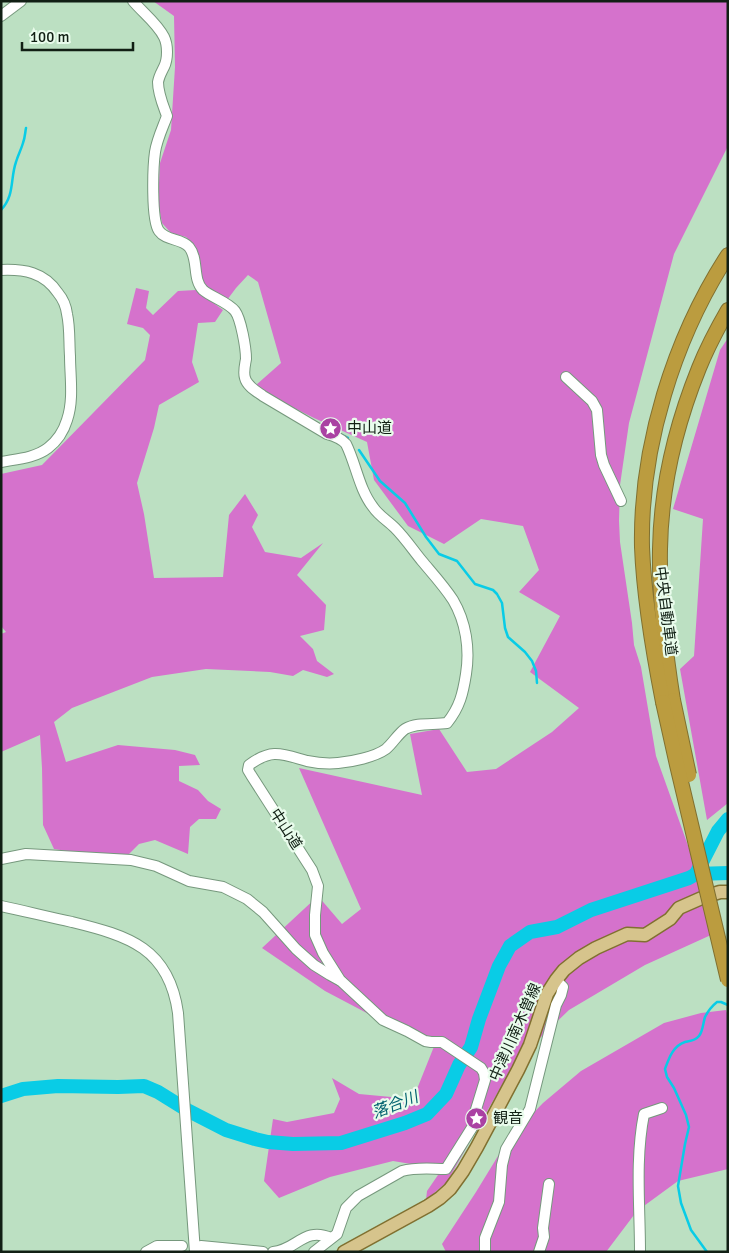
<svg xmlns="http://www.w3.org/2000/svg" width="729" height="1253" font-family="Signika,'Noto Sans JP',sans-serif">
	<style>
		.forest { fill: #d572cc }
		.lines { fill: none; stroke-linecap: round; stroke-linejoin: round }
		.stream { stroke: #09cce6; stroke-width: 2.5 }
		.river { stroke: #09cce6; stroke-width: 14 }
		.minor-casing { stroke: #76987d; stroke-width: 12 }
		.major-casing { stroke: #807030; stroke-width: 15 }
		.highway-casing { stroke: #807030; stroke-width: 16 }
		.minor { stroke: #fff; stroke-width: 10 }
		.major { stroke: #d6c48c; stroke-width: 12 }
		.highway { stroke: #bb9c3f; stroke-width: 14 }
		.highway-bridge-casing { stroke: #807030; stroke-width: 16; stroke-linecap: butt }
		.highway-bridge { stroke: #bb9c3f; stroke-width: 14 }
		.labels { text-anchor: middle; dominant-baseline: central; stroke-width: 4.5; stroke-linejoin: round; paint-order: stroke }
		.poi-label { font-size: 15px; fill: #111f14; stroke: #e9fcec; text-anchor: start }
		.street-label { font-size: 15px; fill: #111f14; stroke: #e9fcec }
		.water-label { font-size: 16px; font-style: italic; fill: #036370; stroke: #e9fcec }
	</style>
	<rect width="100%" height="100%" fill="#bce0c2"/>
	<g class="forest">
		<polygon points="153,1 728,1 728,146 674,254 629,423 620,485 619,521 620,542 632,623 634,645 641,667 656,756 711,910 711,935 645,965 569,1010 515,1062 447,1182 426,1200 427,1191 438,1175 411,1164 393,1161 330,1177 279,1198 264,1181 273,1119 287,1122 334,1113 340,1099 332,1078 359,1094 413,1099 435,1044 380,1020 325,991 262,948 318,896 342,924 361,909 299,768 422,795 410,734 439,729 467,772 496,769 552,732 579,708 530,672 560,616 519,592 539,570 523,526 481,519 444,544 408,526 374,480 367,442 314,418 268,395 256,385 281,363 258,282 248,275 236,288 227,300 205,287 202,281 199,257 194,245 186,237 171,233 162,223 158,202 160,163 171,130 175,67 174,16"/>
		<polygon points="136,288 149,291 146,308 153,315 178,291 196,290 223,310 215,322 198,323 192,362 199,382 159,405 154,428 137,483 144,514 154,578 223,577 229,515 245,494 258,515 252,527 265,552 301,558 323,543 297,575 326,605 324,630 300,636 313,649 317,661 334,674 327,677 303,670 293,676 270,672 206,669 152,677 72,708 54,722 66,762 118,745 175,750 195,755 200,765 179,766 179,781 198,790 208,801 221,809 216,819 199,819 190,827 188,854 155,840 139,844 123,860 54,849 43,825 42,768 40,735 1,752 1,634 6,632 1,626 1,474 42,465 145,360 150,335 143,328 127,324"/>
		<polygon points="728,338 728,803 707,820 680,669 694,656 703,519 673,509 720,350"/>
		<polygon points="726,1010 728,1016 728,1169 678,1181 637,1211 606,1252 446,1252 442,1244 476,1192 509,1138 543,1103 581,1071 664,1023 701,1013"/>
	</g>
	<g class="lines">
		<g class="stream">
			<path d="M1,210c14,-15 9,-31 15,-48 2,-7 5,-12 7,-19 2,-5 2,-10 3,-15"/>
			<polyline points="337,433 348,438"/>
			<polyline points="359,450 380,481 405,503 426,537 439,554 457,561 475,584 493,590 497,594 502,603 505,628 508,637 525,652 532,661 536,671 537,683"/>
			<path d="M707,1252l-16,-22 -10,-27 -3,-17 7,-42 4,-17 -3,-12 -12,-27 -7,-11 -2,-8c4,-11 8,-23 20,-27 5,-1 10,-1 14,-6 4,-5 4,-13 6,-19 3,-6 7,-11 12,-15h4l7,3"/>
		</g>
		<g class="river">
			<polyline points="697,872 718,831 728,819"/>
			<polyline points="1,1096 23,1089 58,1086 118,1087 144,1086 158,1092 187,1110 226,1130 255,1139 268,1142 293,1144 341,1143 405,1123 427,1114 446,1094 459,1065 471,1047 479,1019 499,966 510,946 530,932 557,927 591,910 689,878 696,874 728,873"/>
		</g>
		<defs>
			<g id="minor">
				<path d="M133,1c10,12 24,22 31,36 4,8 4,22 0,30 -3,6 -5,9 -6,15 0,12 5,23 9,34 -4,11 -10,23 -12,36 -2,14 -4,68 4,79 7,10 22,7 30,16 10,12 3,32 14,43 8,7 25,12 32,21 6,8 11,37 11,48 -1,6 -3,13 -1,19 2,8 11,13 18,18l64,38c7,2 14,4 19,10 10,20 13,45 27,63 6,9 15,14 22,21 10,10 18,22 27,33 10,12 22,25 31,39 13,22 17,49 13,74 -3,19 -6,33 -19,49 -14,2 -30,-1 -42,6 -7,5 -12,14 -19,20 -11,8 -35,13 -48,14 -10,1 -21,0 -31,-2 -25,-7 -35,-13 -58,4l-1,5 3,5 61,95 6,16 -3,29v20l8,18 17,27 43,40 24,11 18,10 6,1h11l39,26 3,5 1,7 -11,36 -1,10 -27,43c-15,0 -29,-2 -44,2l-44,25 -12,12 -9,26 -23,18"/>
				<polyline points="1,16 21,1"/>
				<path d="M1,270c23,-1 43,2 57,23 5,6 8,13 9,21 3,13 2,28 3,42 0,20 4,44 -3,64 -3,10 -10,21 -19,28 -13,10 -31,11 -47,14"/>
				<polyline points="566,377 592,401 597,410 601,455 604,465 621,501"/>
				<polyline points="1,859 26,854 131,860 156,866 189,881 223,887 247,899 263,912 296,949 314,965 330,975 339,980"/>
				<path d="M1,906c24,5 47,11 71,16 57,14 97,26 106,91l17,239"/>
				<polyline points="201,1246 263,1252"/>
				<polyline points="146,1252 157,1246 182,1246"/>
				<path d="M273,1252c24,-2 31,-26 58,-14"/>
				<polyline points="485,1252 485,1238 499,1202 502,1165 506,1149 530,1109 556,1005 561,995 563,987 556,980"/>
				<polyline points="539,1252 544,1237 543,1228 549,1184"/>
				<path d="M640,1252c0,-46 -5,-93 4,-138l18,-6"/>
			</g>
			<polyline id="major" points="344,1252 428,1206 440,1198 450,1189 463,1171 477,1147 518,1070 530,1045 547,994 556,980 564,970 579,958 596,948 627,934 645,935 670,919 679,908 704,897 720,892 728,892"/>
			<g id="highway">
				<path d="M673,700c-8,-50 -14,-100 -13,-151 1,-62 16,-124 39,-181 8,-20 18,-39 29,-58"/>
				<path d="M663,702c-10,-51 -19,-103 -21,-155 -2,-100 32,-209 86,-292"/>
			</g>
		</defs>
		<use href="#minor" class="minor-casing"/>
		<use href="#major" class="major-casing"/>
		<use href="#highway" class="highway-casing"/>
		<use href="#minor" class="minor"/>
		<use href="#major" class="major"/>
		<use href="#highway" class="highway"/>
		<defs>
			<g id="highway-bridge">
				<polyline points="673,700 689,775"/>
				<polyline points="663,702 677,765 728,980"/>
			</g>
		</defs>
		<use href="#highway-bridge" class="highway-bridge-casing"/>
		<use href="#highway-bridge" class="highway-bridge"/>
	</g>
	<defs>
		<symbol id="sight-disc" viewBox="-11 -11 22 22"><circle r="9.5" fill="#aa41a3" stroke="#e9fcec"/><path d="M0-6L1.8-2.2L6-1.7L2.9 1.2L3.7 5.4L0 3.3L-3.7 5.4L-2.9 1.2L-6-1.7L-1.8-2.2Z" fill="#fff"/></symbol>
	</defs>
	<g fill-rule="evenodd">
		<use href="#sight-disc" x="318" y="416" width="25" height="25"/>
		<use href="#sight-disc" x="464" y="1106" width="25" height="25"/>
	</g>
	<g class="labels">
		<g class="poi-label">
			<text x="347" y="428">中山道</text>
			<text x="493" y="1118">観音</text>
		</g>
		<g class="street-label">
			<text transform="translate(666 611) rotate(83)">中央自動車道</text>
			<text transform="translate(286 829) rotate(57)">中山道</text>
			<text transform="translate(515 1032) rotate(-66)">中津川南木曽線</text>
		</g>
		<g class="water-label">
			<text transform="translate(395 1105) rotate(-21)">落合川</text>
		</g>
	</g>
	<rect width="729" height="1253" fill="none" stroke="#111f14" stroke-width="5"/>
	<path d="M22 42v8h111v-8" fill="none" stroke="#111f14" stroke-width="2.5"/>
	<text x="30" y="42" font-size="15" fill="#111f14" stroke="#e9fcec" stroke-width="4" paint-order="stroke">100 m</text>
</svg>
